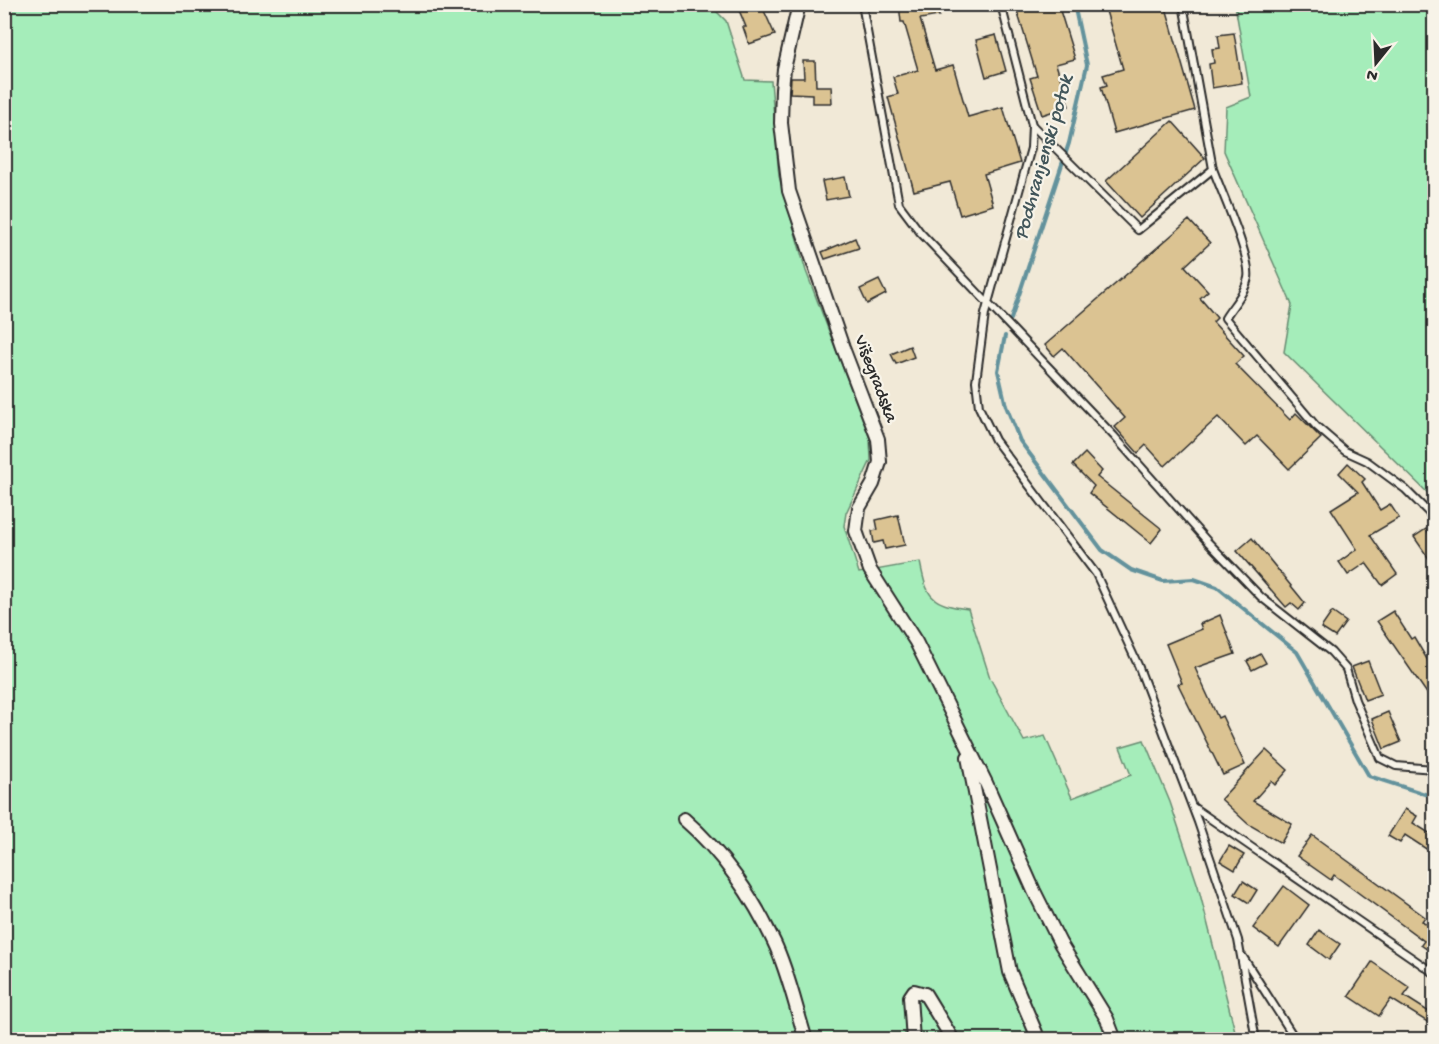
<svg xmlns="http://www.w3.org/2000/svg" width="1439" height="1044" font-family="'Gochi Hand',sans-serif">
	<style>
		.green { fill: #a5edba; stroke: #688c72; stroke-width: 1.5 }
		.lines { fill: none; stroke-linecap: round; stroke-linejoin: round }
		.stream { stroke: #63929c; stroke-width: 4 }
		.building { fill: #dbc392; stroke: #2b2b2b; stroke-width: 1.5 }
		.service-casing { stroke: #2b2b2b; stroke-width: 10 }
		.minor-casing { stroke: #2b2b2b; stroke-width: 16 }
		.service { stroke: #f7f3e8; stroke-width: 6 }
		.minor { stroke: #f7f3e8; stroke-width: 12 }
		.labels { text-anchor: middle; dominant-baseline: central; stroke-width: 4.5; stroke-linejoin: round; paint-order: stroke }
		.street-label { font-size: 18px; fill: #2b2b2b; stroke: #f7f3e8 }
		.water-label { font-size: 20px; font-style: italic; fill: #42565a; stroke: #f7f3e8 }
	</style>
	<rect width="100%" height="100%" fill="#f1e9d7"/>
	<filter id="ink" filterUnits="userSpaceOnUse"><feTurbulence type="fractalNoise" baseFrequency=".0167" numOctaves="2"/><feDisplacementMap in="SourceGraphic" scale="12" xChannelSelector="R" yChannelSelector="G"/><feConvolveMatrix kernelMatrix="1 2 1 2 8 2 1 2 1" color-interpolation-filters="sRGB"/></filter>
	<g filter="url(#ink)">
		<g class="green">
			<path d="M5,5h705l16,16 19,59 26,1 8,95 27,95 64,168 1,21 -25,53 -2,13 15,47 61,-11c7,35 10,42 48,47l22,69 34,63 21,-5 27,62 59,-23 -11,-28 24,-7 26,62 28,84 39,153 -1232,1z"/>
			<polygon points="1235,5 1434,5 1434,499 1284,352 1292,305 1224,151 1226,107 1251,97"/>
		</g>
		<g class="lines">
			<g class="stream">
				<polyline points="1011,319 1069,143 1087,65 1074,4"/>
				<polyline points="1005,336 998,371 1006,406 1020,441 1102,550 1131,570 1163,581 1194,579 1217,587 1297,652 1369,776 1434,797"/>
			</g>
		</g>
		<g class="building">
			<polygon points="751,4 761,4 775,35 749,44 743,27 746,27 739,10"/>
			<polygon points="899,4 937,4 939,16 920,19 935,70 953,65 968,117 1003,107 1020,163 984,174 993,205 960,215 950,182 914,191 888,97 898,94 893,77 918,70 904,22 901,22"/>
			<polygon points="1015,4 1058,4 1075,59 1056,64 1069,106 1042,115 1030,78 1037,76"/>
			<polygon points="1104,4 1165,4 1195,110 1114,133 1101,87 1107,85 1103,75 1123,69"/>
			<polygon points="1234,33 1242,83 1212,88 1209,64 1214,63 1212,49 1220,48 1218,35"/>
			<polygon points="996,35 1006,71 986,77 976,40"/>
			<polygon points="803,61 815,61 816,86 831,86 832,103 812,103 812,94 790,93 791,78 804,78"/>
			<polygon points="1172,121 1205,158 1140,218 1106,181"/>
			<polygon points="845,177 849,196 826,200 822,181"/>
			<polygon points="1189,220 1210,243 1185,266 1208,291 1200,298 1217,318 1213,322 1244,356 1235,364 1290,420 1296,413 1321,438 1289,469 1257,436 1246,446 1218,417 1165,466 1146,445 1138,453 1115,427 1125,418 1063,348 1054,356 1045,345"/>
			<polygon points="855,238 859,248 825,259 822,252"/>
			<polygon points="879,280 886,294 867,304 860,289"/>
			<polygon points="910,346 914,357 896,364 891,354"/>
			<polygon points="1085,453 1102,471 1097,477 1162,529 1151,543 1089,493 1094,486 1073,465"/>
			<polygon points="1348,463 1365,479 1362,482 1380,510 1390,504 1399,518 1370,535 1397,574 1382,585 1366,563 1348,575 1339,562 1357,549 1331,509 1358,492 1339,473"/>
			<polygon points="898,515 905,545 885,549 883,541 874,543 872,531 878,530 876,520"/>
			<polygon points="1426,529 1434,541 1434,566 1414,537"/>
			<polygon points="1252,538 1305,603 1299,610 1291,603 1286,607 1237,551"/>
			<polygon points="1393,611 1411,639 1414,637 1434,671 1434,691 1428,695 1377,621"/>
			<polygon points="1332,612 1346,622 1335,637 1321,628"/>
			<polygon points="1220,615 1235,654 1195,668 1218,718 1222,716 1245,765 1223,775 1178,684 1182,683 1166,644 1202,629 1200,624"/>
			<polygon points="1261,654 1266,663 1252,670 1247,661"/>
			<polygon points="1368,661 1381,694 1365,700 1352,667"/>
			<polygon points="1388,712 1401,742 1384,749 1372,719"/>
			<polygon points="1266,750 1288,770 1275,785 1271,781 1253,801 1292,824 1281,843 1248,824 1221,799"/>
			<polygon points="1405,809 1417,816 1413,823 1434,836 1434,854 1405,835 1400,843 1388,836"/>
			<polygon points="1312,835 1425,917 1422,921 1433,928 1434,925 1434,954 1421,945 1424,941 1334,875 1331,880 1297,856"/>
			<polygon points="1229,846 1244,855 1235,870 1220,861"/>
			<polygon points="1243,881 1257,890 1249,903 1235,894"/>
			<polygon points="1284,886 1309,905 1279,947 1253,928"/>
			<polygon points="1319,930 1340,944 1329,960 1309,945"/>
			<polygon points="1372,962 1410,988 1404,996 1434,1015 1429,1023 1391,999 1379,1016 1349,996"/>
		</g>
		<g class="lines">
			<defs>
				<g id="service">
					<polyline points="862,4 899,204 920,232 1114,436 1207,541 1261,597 1331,652 1346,669 1355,700 1380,758 1396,766 1434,769"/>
					<polyline points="1001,4 1032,125 1031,148 985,314 976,381 979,407 995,440 1096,574 1138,665 1198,822 1238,940 1256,1040"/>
					<polyline points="1032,125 1138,230 1213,169 1183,4"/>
					<path d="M1213,169c8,22 39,90 35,109 -3,15 -15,27 -23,40l91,108 29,25 22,10 38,28 29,29"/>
					<polyline points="1193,807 1434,973"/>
					<polyline points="1243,957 1296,1040"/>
				</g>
				<g id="minor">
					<polyline points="799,4 784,69 782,89 781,123 789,191 843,348 878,439 880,462 873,484 859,508 856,531 870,570 916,642 986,783 1034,891 1060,943 1107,1019 1115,1040"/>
					<polyline points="968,757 1010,972 1036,1033 1036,1040"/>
					<path d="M684,819c38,33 69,78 90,123 14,29 22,67 32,98"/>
					<polyline points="913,1040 910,997 914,991 925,994 953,1040"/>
				</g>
			</defs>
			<use href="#service" class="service-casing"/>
			<use href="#minor" class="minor-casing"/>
			<use href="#service" class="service"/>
			<use href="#minor" class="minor"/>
		</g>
	</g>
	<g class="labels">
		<g class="street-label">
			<text transform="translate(875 379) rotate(69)">Višegradska</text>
		</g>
		<g class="water-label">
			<text transform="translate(1045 158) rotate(-74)">Podhranjenski potok</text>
		</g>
	</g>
	<rect width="1439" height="1044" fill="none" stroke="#f7f3e8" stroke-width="24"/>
	<rect x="12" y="12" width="1415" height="1020" fill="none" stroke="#2b2b2b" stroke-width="2" filter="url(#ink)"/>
	<g transform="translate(1376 63) rotate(198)" stroke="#f7f3e8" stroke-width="4.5" paint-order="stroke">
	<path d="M0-4.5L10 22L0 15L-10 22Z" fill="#2b2b2b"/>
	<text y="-9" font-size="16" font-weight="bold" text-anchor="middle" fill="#2b2b2b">N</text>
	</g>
</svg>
